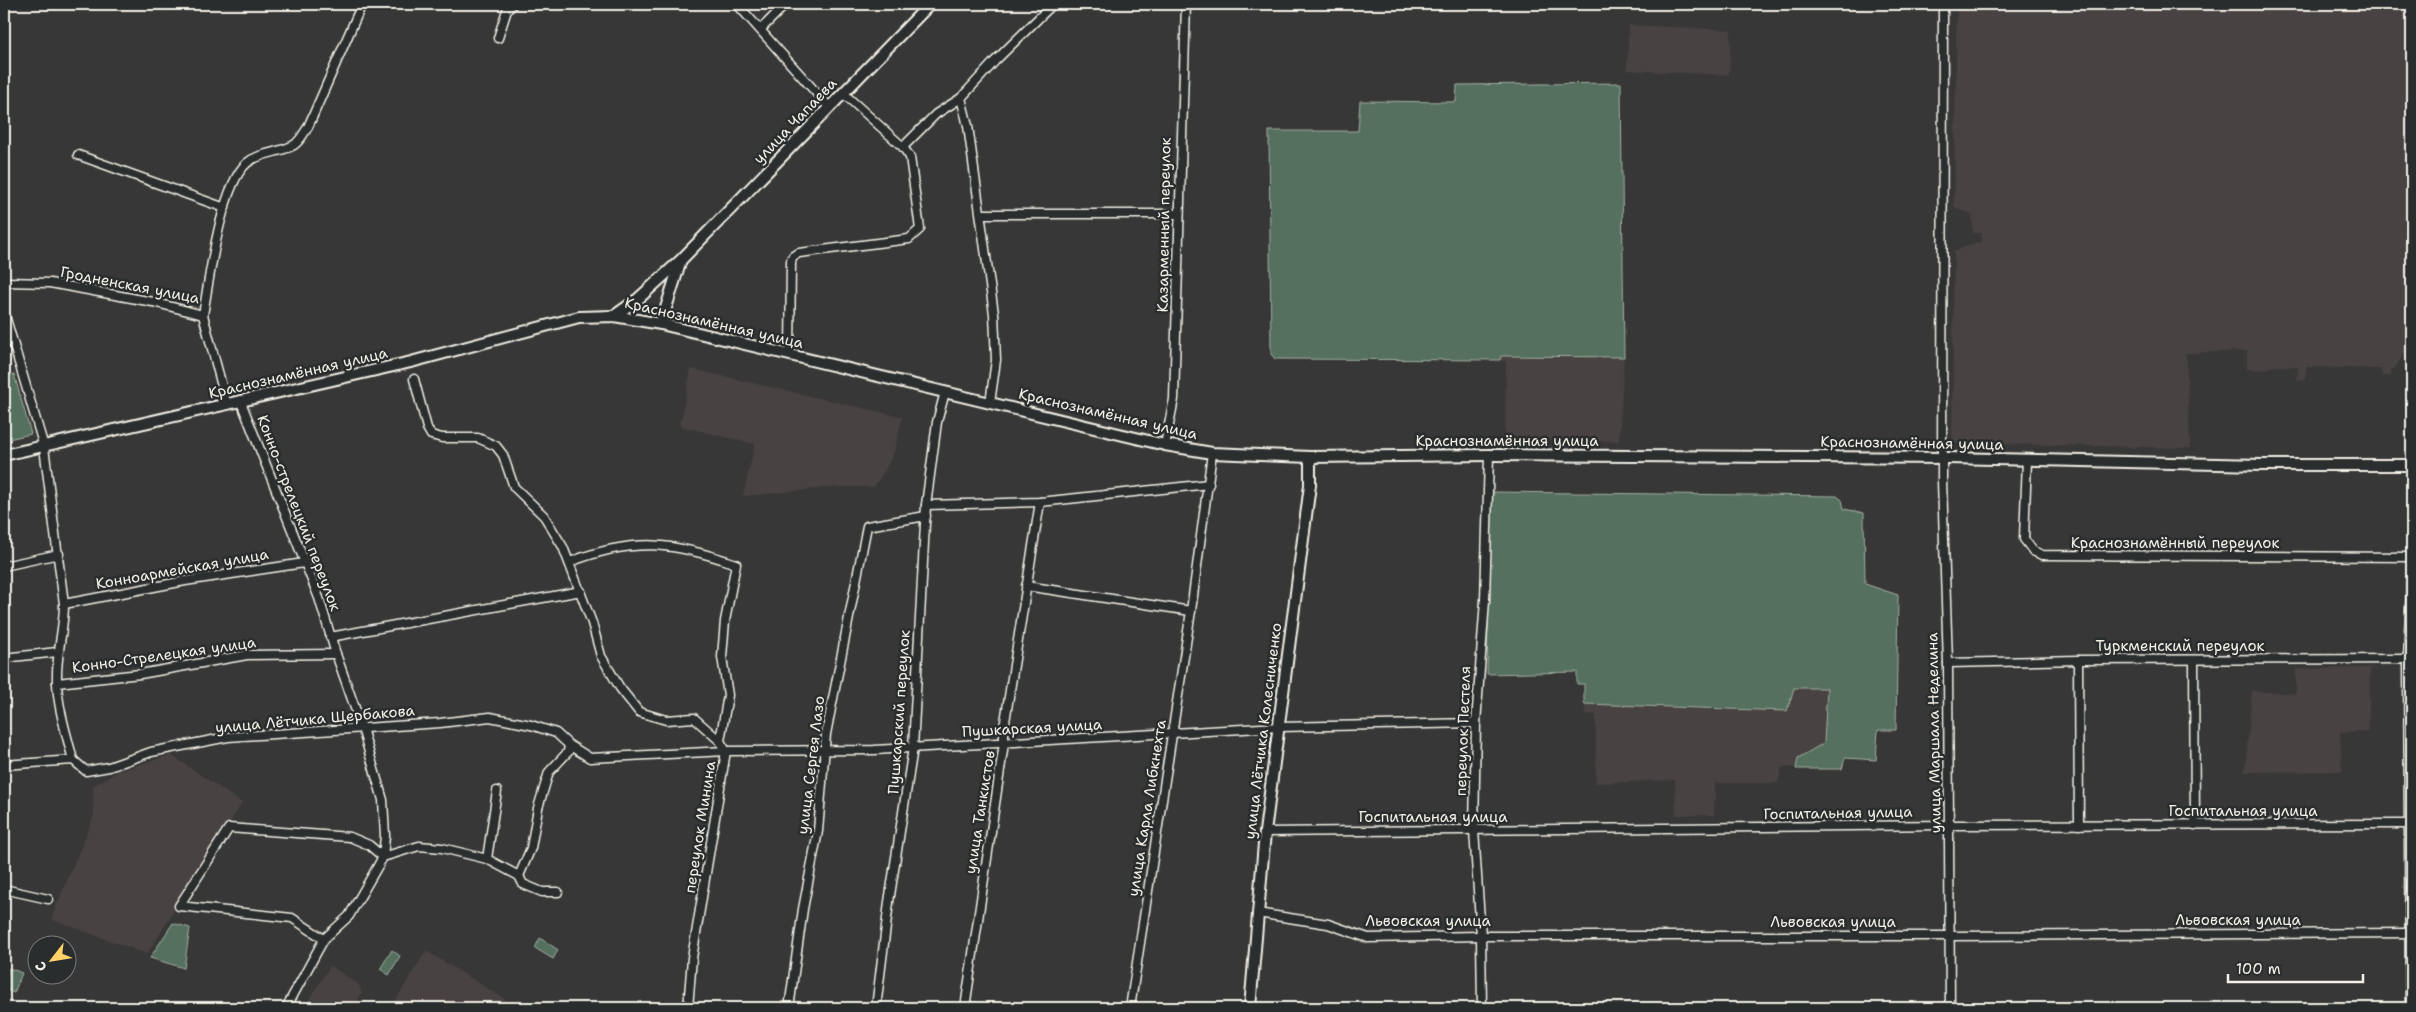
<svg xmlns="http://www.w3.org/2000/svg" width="2416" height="1012" font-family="'Shantell Sans',sans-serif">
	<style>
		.built { fill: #494342 }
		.green { fill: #546f5e; stroke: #a4b0a3 }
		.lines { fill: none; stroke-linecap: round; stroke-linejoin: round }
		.street-casing { stroke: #f4f1e8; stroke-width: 11 }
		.secondary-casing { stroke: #f4f1e8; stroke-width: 14 }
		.street { stroke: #2a2d2e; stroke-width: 8 }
		.secondary { stroke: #2a2d2e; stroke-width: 10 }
		.labels { text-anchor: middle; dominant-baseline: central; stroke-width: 5; stroke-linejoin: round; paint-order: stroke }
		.street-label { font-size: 15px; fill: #f4f1e8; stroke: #2a2d2e }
	</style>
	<rect width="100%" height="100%" fill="#383737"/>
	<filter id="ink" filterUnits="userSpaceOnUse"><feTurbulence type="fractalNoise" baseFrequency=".02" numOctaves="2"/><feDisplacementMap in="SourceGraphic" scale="10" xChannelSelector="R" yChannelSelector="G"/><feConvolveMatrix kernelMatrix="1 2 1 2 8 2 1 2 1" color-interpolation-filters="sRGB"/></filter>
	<g filter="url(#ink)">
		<g class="built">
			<polygon points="1957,4 2412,4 2412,342 2394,369 2391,369 2391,376 2382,376 2381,369 2306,367 2305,380 2297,380 2298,367 2272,366 2265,370 2247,369 2247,351 2186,353 2190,448 1952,443 1954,252 1974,243 1982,242 1982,233 1973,233 1972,214 1954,207"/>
			<polygon points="1629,25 1731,30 1729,75 1627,70"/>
			<polygon points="1500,356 1624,357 1619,441 1511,439 1505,435 1506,361 1500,360"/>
			<polygon points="691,369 902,417 895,449 889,463 874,487 836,487 743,496 755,444 680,426"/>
			<polygon points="1491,492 1837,496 1842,500 1844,509 1864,513 1865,584 1898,595 1896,730 1878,730 1876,760 1845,758 1842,769 1782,767 1778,783 1715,783 1714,815 1676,815 1675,780 1596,783 1596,715 1585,714 1584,684 1577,684 1577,672 1487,674"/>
			<polygon points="2370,668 2368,731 2340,732 2342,771 2245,772 2252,691 2296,694 2296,669"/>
			<polygon points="171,755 242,803 147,954 51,919 94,816 93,786 119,771"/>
			<polygon points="426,951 506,1000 502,1008 391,1008"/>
			<polygon points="330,966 358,984 362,993 353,1008 317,1008 307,1003"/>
		</g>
		<g class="green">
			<polygon points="1621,83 1624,357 1501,356 1500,360 1275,359 1271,354 1269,131 1358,131 1360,101 1456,102 1457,85"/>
			<polygon points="14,374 31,434 4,440 4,377"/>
			<polygon points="1491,492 1837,496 1842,500 1844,509 1864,513 1865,584 1898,595 1896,730 1878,730 1876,760 1845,758 1842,769 1796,769 1798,758 1824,743 1827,688 1794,688 1787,711 1584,704 1584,684 1577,684 1577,672 1487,674"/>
			<polygon points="173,923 190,928 184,968 150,958"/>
			<polygon points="540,938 558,950 553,959 535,948"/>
			<polygon points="392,950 400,956 389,975 380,969"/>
			<polygon points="9,968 22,973 14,993 4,989"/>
		</g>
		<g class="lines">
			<defs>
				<g id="street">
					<polyline points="737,4 829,107"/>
					<polyline points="1943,4 1942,481 1948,663 1950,1008"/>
					<polyline points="761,29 786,4"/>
					<polyline points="498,38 507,10 513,4"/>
					<polyline points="843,93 903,147 936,114 961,98 968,126 994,314 996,360 990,403"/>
					<polyline points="961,98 995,61 1053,4"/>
					<polyline points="78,155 225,208"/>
					<polyline points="981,214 1178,214"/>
					<path d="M4,282l46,1 103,19 50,13c6,-35 18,-130 44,-152 13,-11 33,-10 47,-18 6,-4 10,-12 14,-18l54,-123"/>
					<path d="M4,312l40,135 20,157c0,26 -8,50 -7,76 0,25 10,56 16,80"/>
					<polyline points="203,315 227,405"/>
					<polyline points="790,355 791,261 793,256 799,253 909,239 920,229 910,157 903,147"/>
					<polyline points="414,379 427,428 431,435 442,438 478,438 496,446 503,455 514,487 544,516 563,547 592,623 601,656 620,688 639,712 666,720 694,718 720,741"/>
					<polyline points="241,402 319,598 336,654 362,728 383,800 385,836 383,857 349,916 324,939 286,1008"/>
					<polyline points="1165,445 1174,399 1186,4"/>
					<polyline points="2027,460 2024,539 2033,551 2042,555 2412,557"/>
					<polyline points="926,505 1040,502 1209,484"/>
					<path d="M570,562c64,-25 103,-20 166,2l-11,57 -3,36 6,38 -8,46 6,10 -34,207 -4,50"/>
					<polyline points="4,566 59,554"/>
					<polyline points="1026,586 1191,611"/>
					<polyline points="64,604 185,581 304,563"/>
					<polyline points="330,637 581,591"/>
					<polyline points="4,658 57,652"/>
					<polyline points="2078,660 2079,825"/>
					<polyline points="2194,661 2195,825"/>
					<polyline points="1948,663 2078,660 2412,659"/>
					<polyline points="57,683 140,674 247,655 336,654"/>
					<polyline points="4,765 73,760 86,771 109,767 151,752 228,737 440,723 490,717 531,725 556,733 569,745 590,758 726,751 874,750 1279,727 1476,723"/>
					<polyline points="1265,832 1950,825 2412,824"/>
					<polyline points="487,859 497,791"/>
					<polyline points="519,876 531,848 538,808 549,772 568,752 569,745"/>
					<polyline points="4,889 48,899"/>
					<polyline points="1257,913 1328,924 1368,938 1481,936 1950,936 2412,933"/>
					<polyline points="324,939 292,918 179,906 229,828 350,837 369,845 383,857 419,846 442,848 487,859 519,876 523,884 542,892 558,892"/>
					<polyline points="965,1006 979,1008"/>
					<polyline points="789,1008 803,909 818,831 826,734 867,526 926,516"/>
					<polyline points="876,1008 889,902 913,748 926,505 937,422 945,392"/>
					<polyline points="965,1008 1004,743 1004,728 1040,502"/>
					<polyline points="1130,1008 1191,611 1212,453"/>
					<polyline points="1482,1008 1481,936 1474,830 1476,723 1485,600 1489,455"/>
					<polyline points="2410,1008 2408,659 2412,561"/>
				</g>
				<g id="secondary">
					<polyline points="614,316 638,299 681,260 930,4"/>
					<polyline points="661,324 680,263"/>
					<polyline points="4,455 411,362 579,317 614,316 661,324 1165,445 1212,453 1310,457 1489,455 1948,458 2262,465 2412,465"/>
					<polyline points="1250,1008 1265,832 1310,485 1310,457"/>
				</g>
			</defs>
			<use href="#street" class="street-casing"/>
			<use href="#secondary" class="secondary-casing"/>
			<use href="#street" class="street"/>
			<use href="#secondary" class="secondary"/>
		</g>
	</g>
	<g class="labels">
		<g class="street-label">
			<text transform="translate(795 121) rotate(-46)">улица Чапаева</text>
			<text transform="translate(1164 225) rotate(-89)">Казарменный переулок</text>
			<text transform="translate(130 285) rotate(11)">Гродненская улица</text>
			<text transform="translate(714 323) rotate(13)">Краснознамённая улица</text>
			<text transform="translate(298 373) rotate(-13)">Краснознамённая улица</text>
			<text transform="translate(1108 414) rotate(13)">Краснознамённая улица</text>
			<text x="1507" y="441">Краснознамённая улица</text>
			<text transform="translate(1912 443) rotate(1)">Краснознамённая улица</text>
			<text transform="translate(299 513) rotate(69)">Конно-стрелецкий переулок</text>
			<text x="2175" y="543">Краснознамённый переулок</text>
			<text transform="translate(182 569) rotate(-10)">Конноармейская улица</text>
			<text x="2180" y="646">Туркменский переулок</text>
			<text transform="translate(164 655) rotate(-8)">Конно-Стрелецкая улица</text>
			<text transform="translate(899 712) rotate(-86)">Пушкарский переулок</text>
			<text transform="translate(315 719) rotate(-5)">улица Лётчика Щербакова</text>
			<text transform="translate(1032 728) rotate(-3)">Пушкарская улица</text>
			<text transform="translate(1263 731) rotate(-83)">улица Лётчика Колесниченко</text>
			<text transform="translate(1463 731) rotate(-88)">переулок Пестеля</text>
			<text transform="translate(1934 733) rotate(-91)">улица Маршала Неделина</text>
			<text transform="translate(811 765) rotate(-83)">улица Сергея Лазо</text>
			<text transform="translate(1147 808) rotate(-81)">улица Карла Либкнехта</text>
			<text x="2243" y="811">Госпитальная улица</text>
			<text transform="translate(980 812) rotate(-81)">улица Танкистов</text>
			<text transform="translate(1838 813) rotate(-1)">Госпитальная улица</text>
			<text x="1433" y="817">Госпитальная улица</text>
			<text transform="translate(700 827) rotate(-81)">переулок Минина</text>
			<text x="2238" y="920">Львовская улица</text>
			<text x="1428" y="921">Львовская улица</text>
			<text x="1833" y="922">Львовская улица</text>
		</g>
	</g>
	<rect width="2416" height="1012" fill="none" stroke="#2a2d2e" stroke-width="20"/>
	<rect x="10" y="10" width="2396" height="992" fill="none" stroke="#f4f1e8" stroke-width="2" filter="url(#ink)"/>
	<g transform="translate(52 960) rotate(239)"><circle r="24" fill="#2a2d2e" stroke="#7b7b78"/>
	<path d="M0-4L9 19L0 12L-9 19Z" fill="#ffd166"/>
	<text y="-8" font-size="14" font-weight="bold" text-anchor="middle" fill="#f4f1e8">С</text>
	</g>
	<path d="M2228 974v8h135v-8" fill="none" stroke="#f4f1e8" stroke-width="2.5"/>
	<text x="2236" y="974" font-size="15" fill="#f4f1e8" stroke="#2a2d2e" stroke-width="4" paint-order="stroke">100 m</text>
</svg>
